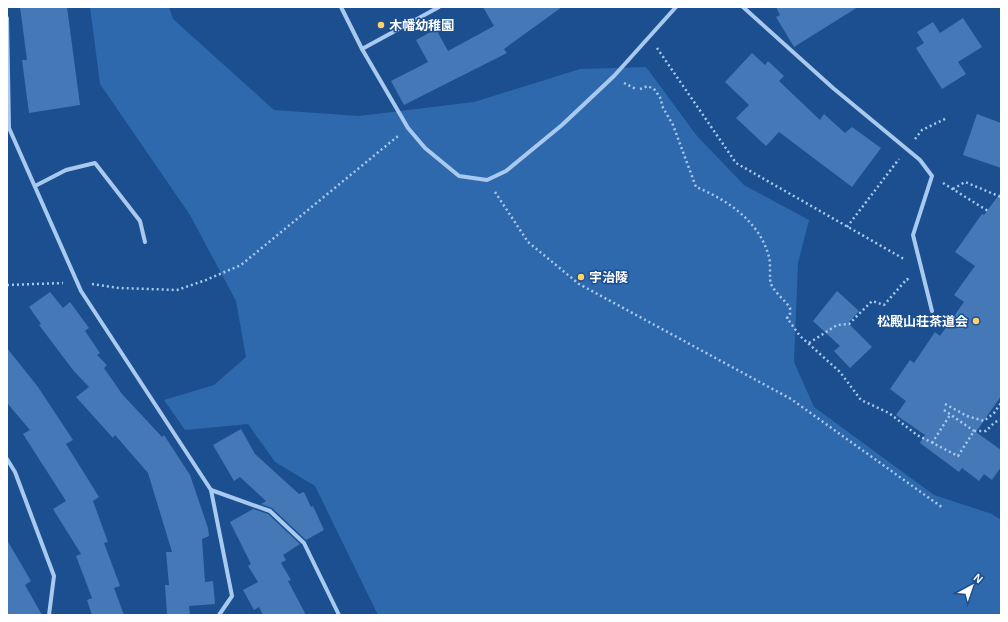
<svg xmlns="http://www.w3.org/2000/svg" width="1008" height="622" font-family="Arial,'Noto Sans JP',sans-serif">
	<style>
		.green { fill: #2e69ad }
		.building { fill: #4478b7 }
		.lines { fill: none; stroke-linecap: round; stroke-linejoin: round }
		.path { stroke: #a9c9ee; stroke-width: 2.5; stroke-dasharray: 2 3; stroke-linecap: butt }
		.street { stroke: #a9c9ee; stroke-width: 4 }
		.poi-dot { fill: #ffd166; stroke: #1b4f8f; stroke-width: 1.5 }
		.labels { text-anchor: middle; dominant-baseline: central; stroke-width: 3; stroke-linejoin: round; paint-order: stroke }
		.poi-label { font-size: 13px; font-weight: bold; fill: #fff; stroke: #1b4f8f; text-anchor: start }
	</style>
	<rect width="100%" height="100%" fill="#1b4f8f"/>
	<polygon class="green" points="90,7 169,7 173,19 274,110 359,116 474,102 580,69 646,67 697,136 744,185 809,220 798,263 794,362 814,407 934,495 992,514 1001,520 1001,615 378,615 315,486 275,462 248,424 185,430 164,400 214,385 246,357 236,301 190,215 100,84"/>
	<g class="building">
		<polygon points="20,7 67,7 80,105 29,113 22,60 27,60"/>
		<polygon points="483,7 562,7 504,49 507,53 404,105 391,81 428,62 416,40 436,29 448,51 494,26"/>
		<polygon points="776,7 858,7 794,47 776,17 780,15"/>
		<polygon points="963,18 982,47 958,62 966,74 942,89 916,48 924,43 917,32 933,22 940,33"/>
		<polygon points="752,53 765,65 768,61 784,76 779,81 820,120 824,114 845,133 852,127 881,148 852,187 779,132 766,146 736,118 749,105 725,82"/>
		<polygon points="977,114 1001,123 1001,168 963,155"/>
		<polygon points="1001,192 1001,396 976,432 1001,450 1001,467 992,480 984,474 979,481 962,468 959,472 920,443 925,435 896,415 906,401 890,389 910,360 914,363 935,332 940,336 964,302 954,295 975,266 955,252 982,214 984,215"/>
		<polygon points="837,291 859,311 848,323 872,347 850,368 834,351 840,346 813,321"/>
		<polygon points="50,292 63,308 70,302 89,328 85,331 100,353 97,355 107,365 104,368 122,394 162,437 164,435 190,475 208,528 209,536 202,539 205,582 213,581 215,604 189,606 190,615 167,615 165,585 169,585 166,552 172,552 148,473 115,435 113,438 76,397 89,387 73,370 39,325 41,324 29,307"/>
		<polygon points="7,348 38,387 73,440 66,444 99,497 93,501 108,542 104,543 120,586 114,588 124,615 92,615 87,600 92,598 76,556 81,554 53,509 66,501 23,434 30,430 7,403"/>
		<polygon points="241,429 255,454 299,494 304,492 311,507 313,506 324,530 306,540 272,508 261,504 266,501 240,477 234,481 213,445"/>
		<polygon points="253,509 268,514 300,544 283,555 286,560 281,563 291,580 288,581 306,615 263,615 259,607 254,610 243,590 258,582 248,566 251,564 230,522"/>
		<polygon points="7,540 31,581 25,585 42,615 7,615"/>
	</g>
	<g class="lines">
		<g class="path">
			<polyline points="657,48 736,163 904,259"/>
			<polyline points="624,83 636,89"/>
			<path d="M640,89l8,-3 7,4 6,9 1,7 11,19 23,62c32,13 64,35 73,70 2,6 0,24 2,27 4,9 14,16 19,24v7l-3,3 13,18 40,36 21,28 28,13 28,22 41,21 16,-25h12l9,-9 6,-2"/>
			<polyline points="915,139 922,130 947,118"/>
			<polyline points="943,183 988,211"/>
			<polyline points="953,189 965,182 1001,197"/>
			<polyline points="495,192 528,242 579,284 791,399 943,508"/>
			<polyline points="847,227 899,159"/>
			<polyline points="92,284 119,288 177,290 206,280 241,265 398,136"/>
			<polyline points="7,285 63,283"/>
			<polyline points="809,343 837,325 849,324 872,301 884,305 907,279 910,281"/>
			<polyline points="945,404 967,416 984,421 994,413 1001,403"/>
			<polyline points="944,410 974,431"/>
			<polyline points="932,443 950,415"/>
		</g>
		<g class="street">
			<polyline points="341,7 362,49 408,128 425,148 459,176 487,180 506,171 562,125 614,76 676,7"/>
			<polyline points="743,7 833,88 920,160 932,176 913,235 932,311"/>
			<polyline points="7,18 9,128 81,291 211,490 232,596 219,615"/>
			<polyline points="362,49 439,7"/>
			<polyline points="35,186 66,170 95,163 140,221 145,242"/>
			<polyline points="7,459 15,472 54,576 49,615"/>
			<polyline points="211,490 270,511 304,543 339,615"/>
		</g>
	</g>
	<g class="poi-dot">
		<circle cx="381" cy="25" r="4"/>
		<circle cx="581" cy="277" r="4"/>
		<circle cx="976" cy="321" r="4"/>
	</g>
	<g class="labels">
		<g class="poi-label">
			<text x="389" y="25">木幡幼稚園</text>
			<text x="589" y="277">宇治陵</text>
			<text x="968" y="321" text-anchor="end">松殿山荘茶道会</text>
		</g>
	</g>
	<rect width="1008" height="622" fill="none" stroke="#ffffff" stroke-width="16"/>
	<g transform="translate(972 586) rotate(40)" stroke="#1b4f8f" stroke-width="3" paint-order="stroke">
	<path d="M0-3L7 15L0 10L-7 15Z" fill="#ffffff"/>
	<text y="-6" font-size="11" font-weight="bold" text-anchor="middle" fill="#ffffff">N</text>
	</g>
</svg>
